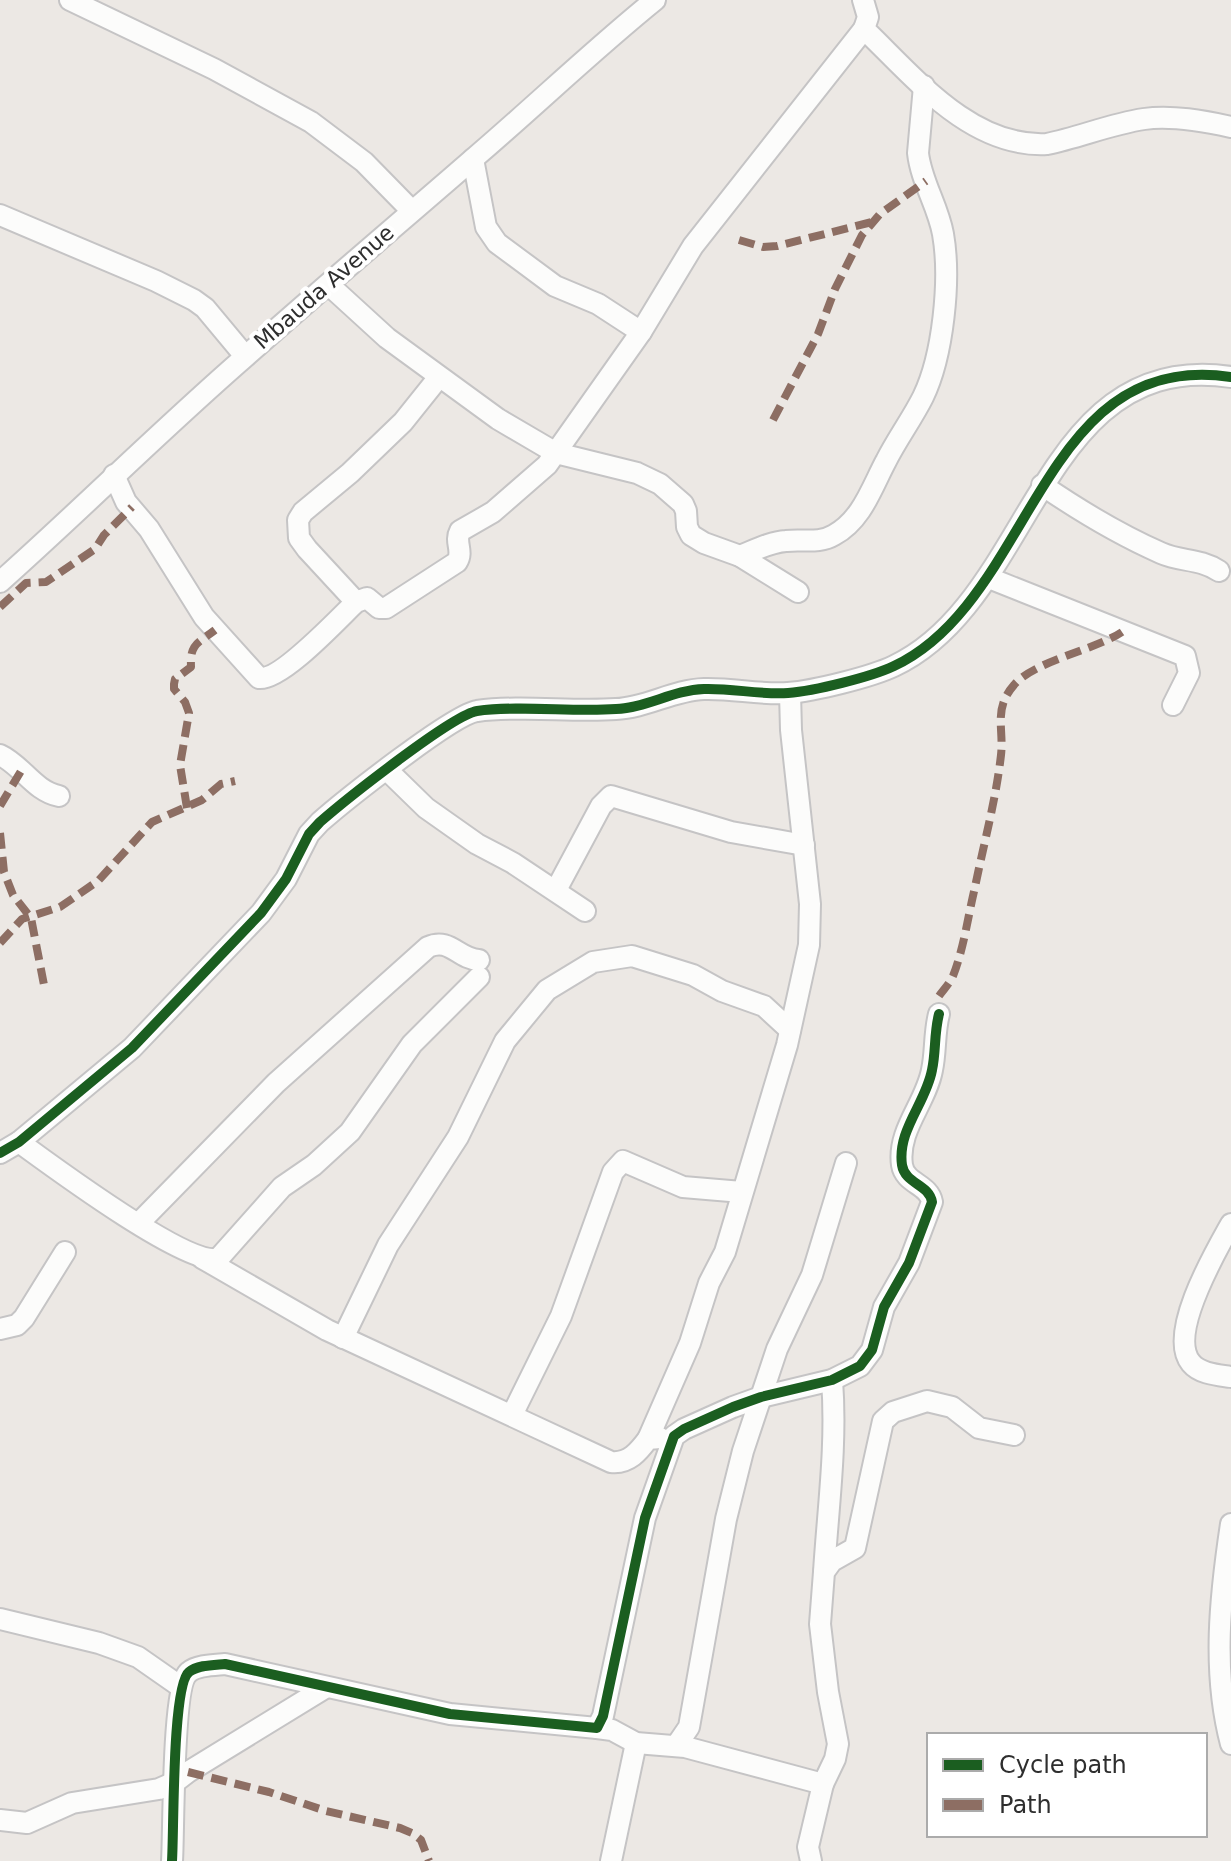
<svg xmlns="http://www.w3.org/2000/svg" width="1231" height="1861" font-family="'DejaVu Sans',sans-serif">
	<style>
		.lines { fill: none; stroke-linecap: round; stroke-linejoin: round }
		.minor-casing { stroke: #c5c4c5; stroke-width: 24 }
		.minor { stroke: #fcfcfb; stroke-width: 20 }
		.quiet { stroke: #8d6e63; stroke-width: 8; stroke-dasharray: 16 8; stroke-linecap: butt }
		.cycleway-casing { stroke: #fff; stroke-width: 15 }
		.cycleway { stroke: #1b5e20; stroke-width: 10 }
		.labels { text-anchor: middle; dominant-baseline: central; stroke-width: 8; stroke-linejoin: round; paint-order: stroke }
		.street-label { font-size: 22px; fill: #2e2e2e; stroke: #fff }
	</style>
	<rect width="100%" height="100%" fill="#ece8e4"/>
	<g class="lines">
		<defs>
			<g id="minor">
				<polyline points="70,0 214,69 311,122 364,162 411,210"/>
				<path d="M863,0l5,17 -4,12c50,48 107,119 183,115 33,-7 64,-20 97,-25 28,-4 60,2 87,8"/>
				<polyline points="473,159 486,227 497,243 555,286 598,304 641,332"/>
				<polyline points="0,215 156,281 194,300 205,308 245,356"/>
				<polyline points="329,285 387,338 498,419 556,453 637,473 660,484 683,504 686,511 687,527 691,535 704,543 740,556 798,592"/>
				<path d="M114,475l12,27 23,27 55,88 55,61c22,3 80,-60 97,-76l11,-4 12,10h7l71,-46c7,-11 -3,-20 3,-31l33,-19 54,-47 94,-133 52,-86 171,-217"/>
				<path d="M1042,485c38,26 76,49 119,68 20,9 38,5 58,18"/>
				<path d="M740,556c15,-6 30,-14 46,-15 17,-2 33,3 48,-6 28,-15 38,-48 52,-74 11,-22 26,-42 37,-64 20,-41 28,-117 20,-163 -5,-28 -22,-53 -25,-81l6,-67"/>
				<polyline points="989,578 1185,656 1189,673 1173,705"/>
				<path d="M0,582c83,-74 161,-152 245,-225 75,-67 152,-132 228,-198 61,-52 119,-108 182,-159"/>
				<polyline points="356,602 307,549 299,538 298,520 303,512 350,473 403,422 439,377"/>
				<path d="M0,755c22,10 34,36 59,41"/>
				<polyline points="387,770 426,808 477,844 513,863 585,911"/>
				<polyline points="556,890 601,806 611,796 731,832 804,845"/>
				<path d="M19,1142c33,24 165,122 199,117l64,-72 32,-22 36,-33 62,-88 67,-67"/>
				<path d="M0,1153l19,-11 113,-94 129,-135 25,-34 23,-45 11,-12c24,-21 132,-107 157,-111 45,-6 93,1 139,-2 30,-1 57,-19 88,-20 28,-1 56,6 84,4 26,-2 83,-16 106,-27 141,-66 145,-318 337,-289"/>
				<path d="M139,1223l137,-140 152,-136c22,-10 30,12 51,13"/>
				<path d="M1231,1224c-15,27 -64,110 -40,139 9,11 27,12 40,14"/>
				<path d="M202,1258l125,72 284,132c18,2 28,-11 37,-23l12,-1"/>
				<polyline points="0,1329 17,1325 24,1318 65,1252"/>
				<polyline points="343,1338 388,1245 458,1137 505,1041 547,990 593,962 632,956 693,975 722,991 764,1006 790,1030"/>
				<polyline points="512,1415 561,1316 613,1172 623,1161 683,1187 742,1192"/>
				<polyline points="648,1439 690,1343 709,1283 725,1252 787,1045 809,945 810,904 791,730 790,693"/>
				<path d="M1231,1524c-11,73 -19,148 0,220"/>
				<path d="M824,1572c4,-64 13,-128 8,-192"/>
				<polyline points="0,1619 99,1643 138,1657 181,1687"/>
				<polyline points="597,1728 612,1730 636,1743 685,1747 823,1784 808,1847 811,1861"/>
				<polyline points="676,1746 689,1727 726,1519 743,1451 777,1349 812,1275 846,1163"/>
				<polyline points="823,1784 835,1759 838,1744 828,1692 820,1624 824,1572 832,1561 855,1548 883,1421 893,1412 927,1401 952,1407 979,1428 1014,1435"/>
				<polyline points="0,1820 27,1823 72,1803 159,1789 175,1782 188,1772 325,1688"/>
				<path d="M172,1861c2,-30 0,-176 17,-189 8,-7 25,-7 36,-8l225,50 147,14 6,-12 42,-198 29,-82 10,-7 49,-22 28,-10 71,-17 28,-14 12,-16 12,-43 25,-44 23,-61c-3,-18 -27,-18 -30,-37 -5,-35 24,-62 30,-95 4,-18 2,-37 7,-56"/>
				<polyline points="611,1861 636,1743"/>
			</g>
		</defs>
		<use href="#minor" class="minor-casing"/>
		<use href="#minor" class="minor"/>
		<g class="quiet">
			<polyline points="739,240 763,247 777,246 872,222"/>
			<polyline points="773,420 818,334 835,289 862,235 880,214 926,181"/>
			<polyline points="0,607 26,583 46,582 95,549 104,535 132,507"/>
			<polyline points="0,806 21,771"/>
			<path d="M187,808l-7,-43 9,-52 -4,-11 -11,-13v-5l1,-5 16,-12c-1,-24 6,-23 24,-37"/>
			<polyline points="0,833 4,872 13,895 31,918 45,990"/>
			<polyline points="0,943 22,919 60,907 98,881 152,822 202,800 221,784 235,781"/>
			<path d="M939,996c5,-7 11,-13 14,-20 11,-28 15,-60 22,-89 9,-44 21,-88 26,-132 3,-27 -8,-46 13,-70 20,-24 81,-35 108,-53"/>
			<polyline points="188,1772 269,1792 326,1811 400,1828 412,1833 421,1840 429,1861"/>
		</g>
		<defs>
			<g id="cycleway">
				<path d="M0,1153l19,-11 113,-94 129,-135 25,-34 23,-45 11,-12c24,-21 132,-107 157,-111 45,-6 93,1 139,-2 30,-1 57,-19 88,-20 28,-1 56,6 84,4 26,-2 83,-16 106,-27 141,-66 145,-318 337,-289"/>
				<path d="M172,1861c2,-30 0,-176 17,-189 8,-7 25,-7 36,-8l225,50 147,14 6,-12 42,-198 29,-82 10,-7 49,-22 28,-10 71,-17 28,-14 12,-16 12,-43 25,-44 23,-61c-3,-18 -27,-18 -30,-37 -5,-35 24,-62 30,-95 4,-18 2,-37 7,-56"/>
			</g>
		</defs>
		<use href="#cycleway" class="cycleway-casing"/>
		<use href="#cycleway" class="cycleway"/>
	</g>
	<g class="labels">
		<g class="street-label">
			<text transform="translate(324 287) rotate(-41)">Mbauda Avenue</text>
		</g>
	</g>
	<rect x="927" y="1733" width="280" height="104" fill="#ffffff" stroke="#ababab" stroke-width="2"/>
	<rect x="943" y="1759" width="40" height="12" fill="#1b5e20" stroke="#ababab" stroke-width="2"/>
	<text x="999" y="1773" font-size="24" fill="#2e2e2e">Cycle path</text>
	<rect x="943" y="1799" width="40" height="12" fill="#8d6e63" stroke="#ababab" stroke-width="2"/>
	<text x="999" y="1813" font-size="24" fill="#2e2e2e">Path</text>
</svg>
